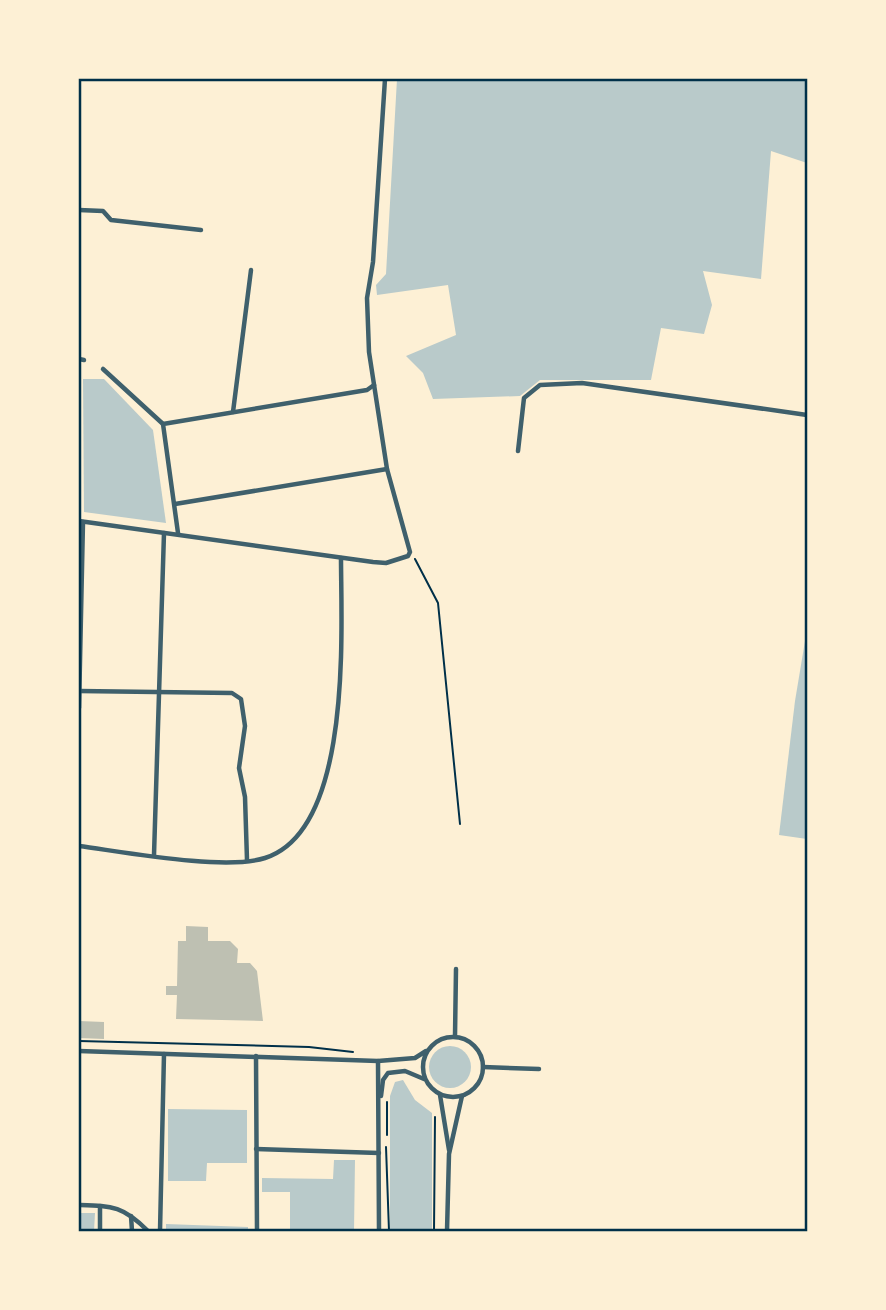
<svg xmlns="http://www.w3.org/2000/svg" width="886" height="1310" font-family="'Public Sans',sans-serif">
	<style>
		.green { fill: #b9caca }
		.building { fill: #bec0b2 }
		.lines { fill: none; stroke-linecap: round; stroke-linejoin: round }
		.path { stroke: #003049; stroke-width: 2 }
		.minor { stroke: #3f606c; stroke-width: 4.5 }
		.neatline { fill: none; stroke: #003049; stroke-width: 2.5 }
	</style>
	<rect width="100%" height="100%" fill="#fdf0d5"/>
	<g class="green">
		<polygon points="397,79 807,79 807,163 771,151 761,279 703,271 712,305 704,334 661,328 651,380 540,380 520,396 433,399 423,373 406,356 456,335 448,285 377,295 376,285 386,274"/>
		<polygon points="83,379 104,379 153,430 166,523 84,512"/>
		<polygon points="807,629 807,839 779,835 795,701"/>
		<circle cx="450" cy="1067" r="21"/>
		<polygon points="403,1080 415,1100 432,1113 432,1231 390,1231 390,1096 395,1082"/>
		<polygon points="168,1109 247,1110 247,1163 207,1163 206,1181 168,1181"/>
		<polygon points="334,1160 355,1160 354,1231 290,1231 290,1192 262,1192 262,1178 333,1179"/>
		<polygon points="79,1213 95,1213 94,1231 79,1231"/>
		<polygon points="166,1224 248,1227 248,1231 166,1231"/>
	</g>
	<g class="building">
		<polygon points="186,926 208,927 208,941 230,941 238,949 237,963 250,963 257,971 263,1021 176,1019 177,995 166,995 166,986 177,986 178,941 186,941"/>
		<polygon points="79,1021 104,1022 104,1039 79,1038"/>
	</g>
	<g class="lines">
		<g class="path">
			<polyline points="415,559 438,603 460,824"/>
			<polyline points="79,1041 309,1047 353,1052"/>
			<polyline points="387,1135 387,1102"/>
			<polyline points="386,1147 389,1231"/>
			<polyline points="434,1231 435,1117"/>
		</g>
		<g class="minor">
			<polyline points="79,210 103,211 111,220 201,230"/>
			<polyline points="79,359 84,360"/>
			<polyline points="103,369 163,424"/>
			<polyline points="233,412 251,270"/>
			<polyline points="518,451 524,398 540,385 582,383 807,415"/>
			<polyline points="175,504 387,469"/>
			<polyline points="79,521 373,562 386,563 408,556 410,552 387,469 369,352 367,298 373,262 385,79"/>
			<polyline points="178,533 163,424 367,390 374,385"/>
			<polyline points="79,691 232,693 241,699 245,726 239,768 245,797 247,860"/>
			<polyline points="79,708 83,522"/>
			<path d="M79,846c45,6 146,25 186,12 88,-28 76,-228 76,-300"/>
			<polyline points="154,855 164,533"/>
			<polyline points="455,1036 456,969"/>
			<circle cx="453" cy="1067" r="30"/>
			<polyline points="79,1051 378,1061 415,1058 426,1051"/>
			<polyline points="256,1056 257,1231"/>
			<polyline points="378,1061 379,1231"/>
			<polyline points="483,1067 539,1069"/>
			<polyline points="440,1095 449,1150"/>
			<polyline points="381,1096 383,1080 388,1073 405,1071 424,1079"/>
			<polyline points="256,1149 379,1153"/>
			<path d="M79,1205c34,1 44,1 69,26"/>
			<polyline points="131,1216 132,1231"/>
			<polyline points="100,1231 100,1206"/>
			<polyline points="160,1231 164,1054"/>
			<polyline points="447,1231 449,1154 462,1096"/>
		</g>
	</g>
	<rect width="886" height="1310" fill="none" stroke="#fdf0d5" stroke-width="161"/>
	<rect x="80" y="80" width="726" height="1150" class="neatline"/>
</svg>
